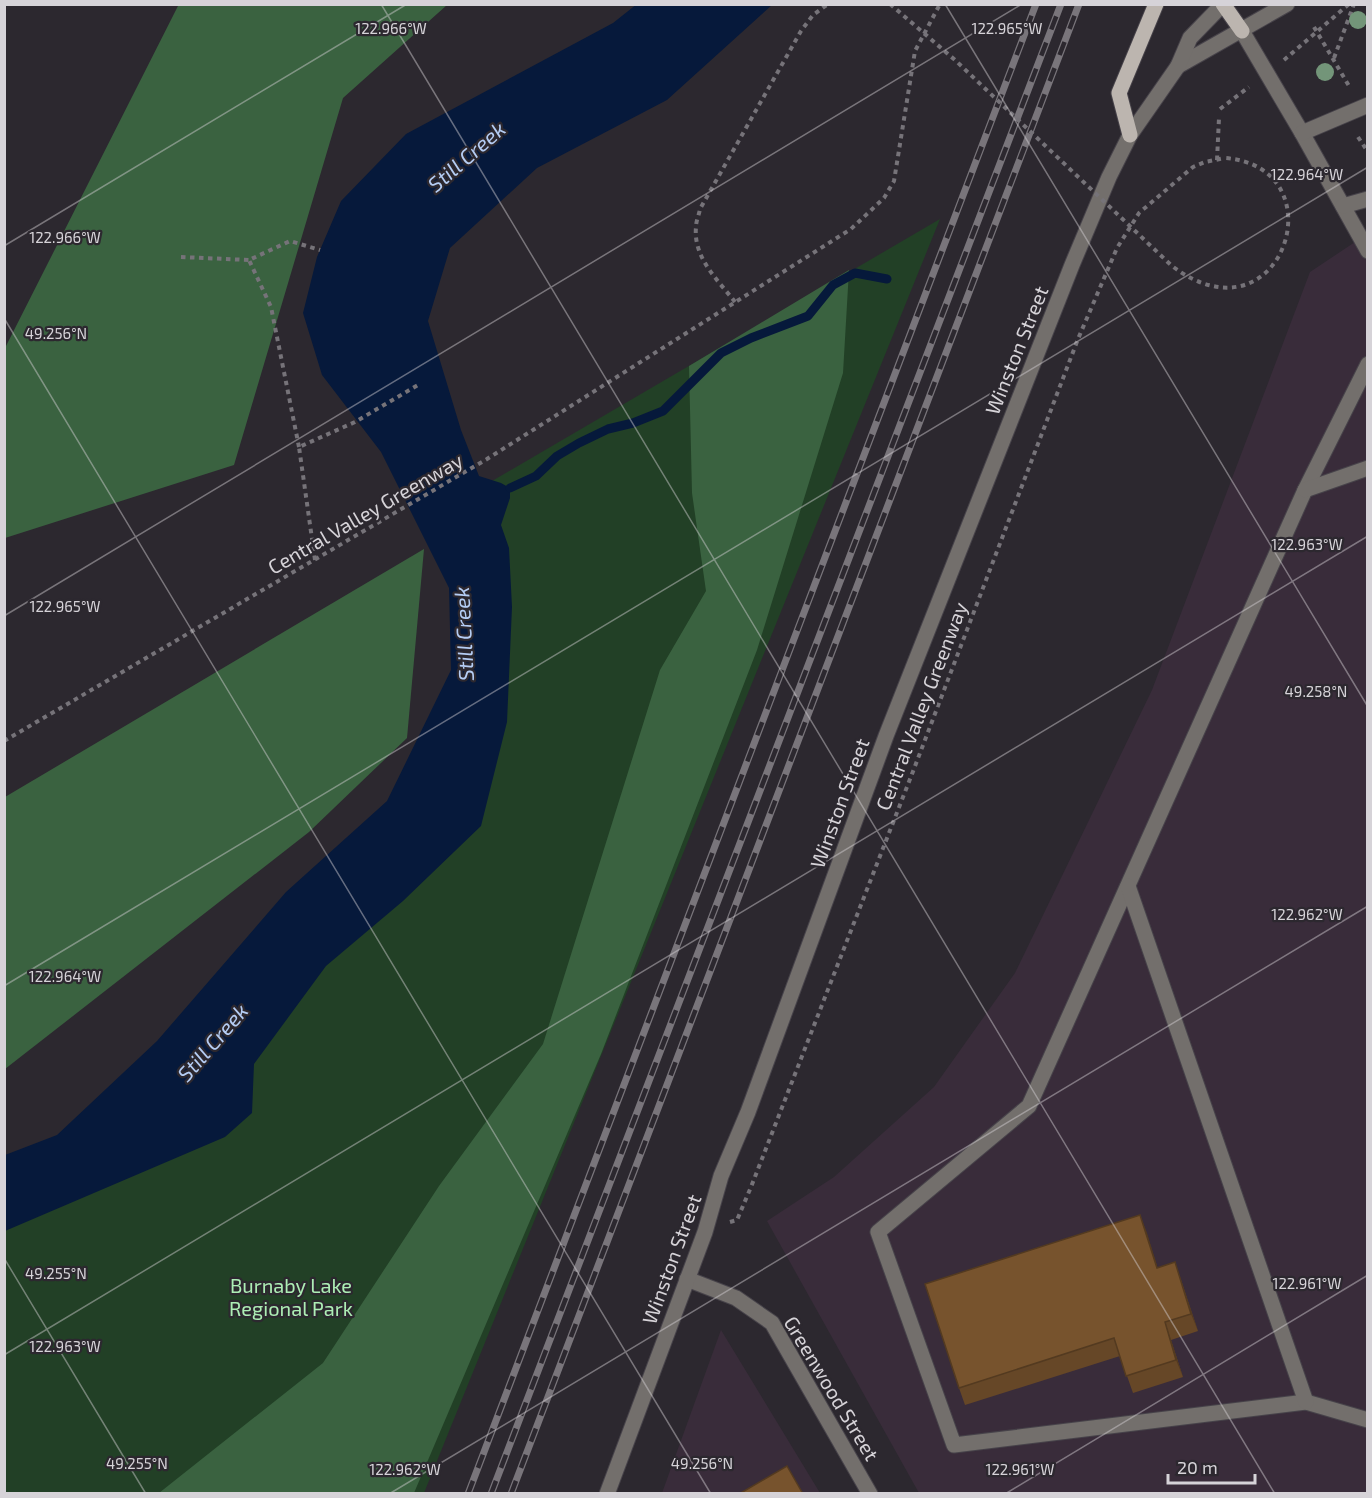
<svg xmlns="http://www.w3.org/2000/svg" width="1372" height="1498" font-family="'Exo 2',sans-serif">
	<style>
		.industrial { fill: #392c3a }
		.green { fill: #224026 }
		.forest { fill: #3a6240 }
		.water { fill: #06193b }
		.lines { fill: none; stroke-linecap: round; stroke-linejoin: round }
		.stream { stroke: #06193b; stroke-width: 9 }
		.minor-casing { stroke: #47434a; stroke-width: 17 }
		.major-casing { stroke: #47434a; stroke-width: 17 }
		.path { stroke: #767379; stroke-width: 4; stroke-dasharray: 4.5 4.5; stroke-linecap: butt }
		.minor { stroke: #736f6c; stroke-width: 15 }
		.major { stroke: #bcb5af; stroke-width: 15 }
		.rail-casing { stroke: #79757b; stroke-width: 7 }
		.rail { stroke: #2c282f; stroke-width: 4.5; stroke-dasharray: 14; stroke-linecap: butt }
		.path-bridge { stroke: #767379; stroke-width: 4; stroke-dasharray: 4.5 4.5; stroke-linecap: butt }
		.tree { fill: #739579 }
		.wall { fill: #664727 }
		.shaded-wall { fill: #533a20 }
		.building { fill: #77532d; stroke: #533a20; stroke-width: 1.5 }
		.ticks { fill: none; stroke: #d6d3d8; stroke-width: 1.5; stroke-opacity: 0.45 }
		.labels { text-anchor: middle; dominant-baseline: central; stroke-width: 4.5; stroke-linejoin: round; paint-order: stroke }
		.street-label { font-size: 20px; fill: #d6d3d8; stroke: #2c282f }
		.park-label { font-size: 20px; fill: #adeeb5; stroke: #2c282f }
		.water-label { font-size: 21px; font-style: italic; fill: #b5cdf4; stroke: #2c282f }
		.ticks-label { font-size: 15px; text-anchor: middle; fill: #d6d3d8; stroke: #2c282f; stroke-width: 4.5; stroke-linejoin: round; paint-order: stroke }
	</style>
	<rect width="100%" height="100%" fill="#2c282f"/>
	<g class="industrial">
		<polygon points="1367,234 1367,1493 919,1493 767,1221 834,1177 934,1087 1015,973 1152,690 1310,272"/>
		<polygon points="721,1330 820,1493 662,1493"/>
	</g>
	<polygon class="green" points="940,219 424,1493 5,1493 4,1209 480,775 492,481"/>
	<g class="forest">
		<polygon points="179,4 447,5 343,98 234,465 5,538 5,348"/>
		<polygon points="849,270 843,373 757,650 601,1054 414,1493 159,1493 323,1363 439,1186 543,1044 660,670 706,591 692,493 689,366"/>
		<polygon points="424,549 407,738 309,832 5,1069 5,797"/>
	</g>
	<polygon class="water" points="637,4 772,5 667,100 537,168 450,248 428,321 461,430 479,476 501,483 510,488 510,498 501,525 509,548 512,607 507,722 481,826 403,901 326,966 254,1064 252,1113 225,1137 5,1231 5,1155 57,1135 157,1041 286,892 387,801 451,670 449,588 381,452 322,375 303,313 317,257 341,201 406,134 613,23"/>
	<g class="lines">
		<polyline class="stream" points="510,488 536,476 557,456 579,443 608,429 633,423 663,411 721,353 751,338 808,316 833,285 855,273 887,279"/>
		<defs>
			<g id="minor">
				<polyline points="1242,31 1302,133 1368,251"/>
				<polyline points="1178,66 1287,4"/>
				<polyline points="1302,133 1368,105"/>
				<polyline points="1343,206 1368,199"/>
				<polyline points="1368,364 1305,490 1029,1106 878,1232 954,1445 1306,1402 1368,1420"/>
				<polyline points="1305,490 1368,468"/>
				<polyline points="1128,886 1306,1402"/>
				<polyline points="687,1279 736,1298 772,1323 870,1494"/>
				<polyline points="607,1494 705,1232 721,1176 748,1112 886,736 1072,265 1109,177 1130,135 1178,66 1190,38 1223,4"/>
			</g>
			<g id="major">
				<polyline points="1223,4 1242,31"/>
				<polyline points="1130,135 1119,93 1156,4"/>
			</g>
		</defs>
		<use href="#minor" class="minor-casing"/>
		<use href="#major" class="major-casing"/>
		<g class="path">
			<polyline points="1314,27 1349,86"/>
			<polyline points="1334,58 1354,4"/>
			<polyline points="1284,60 1349,4"/>
			<polyline points="1220,109 1249,87"/>
			<polyline points="1358,137 1368,152"/>
			<polyline points="1217,160 1219,118"/>
			<polyline points="181,257 249,260"/>
			<path d="M735,302c-17,-22 -42,-44 -39,-75 0,-6 3,-12 4,-18l101,-178 12,-16 15,-11"/>
			<polyline points="299,447 271,307 249,260 290,241 320,250"/>
			<polyline points="315,560 299,447 355,422 418,385"/>
			<polyline points="4,741 487,459 851,229 884,198 894,181 915,51 940,4"/>
			<polyline points="730,1222 737,1220 751,1187 912,774 1078,339 1117,248 1139,213 1193,167 1205,162 1225,158"/>
		</g>
		<use href="#minor" class="minor"/>
		<use href="#major" class="major"/>
		<defs>
			<g id="rail">
				<polyline points="468,1494 1036,4"/>
				<polyline points="491,1494 1061,4"/>
				<polyline points="511,1494 1079,4"/>
			</g>
		</defs>
		<use href="#rail" class="rail-casing"/>
		<use href="#rail" class="rail"/>
		<path class="path-bridge" d="M890,4l65,56 217,206c110,83 169,-99 53,-108"/>
	</g>
	<g class="tree">
		<circle cx="1358" cy="20" r="9"/>
		<circle cx="1325" cy="72" r="9"/>
	</g>
	<polygon class="wall" points="1140,1215 1157,1267 1181,1280 1198,1331 1171,1340 1183,1377 1133,1393 1120,1356 965,1405 959,1388"/>
	<g class="shaded-wall">
		<polygon points="1140,1215 1147,1233 1163,1285 1157,1268"/>
		<polygon points="1175,1262 1198,1331 1191,1314"/>
		<polygon points="1165,1322 1171,1340 1183,1377 1176,1360"/>
	</g>
	<g class="building">
		<polygon points="1140,1215 1157,1268 1175,1262 1191,1314 1165,1322 1176,1360 1126,1376 1114,1338 959,1388 925,1284"/>
		<polygon points="787,1466 803,1494 739,1494"/>
	</g>
	<path class="ticks" d="M381,4l894,1490M945,4l423,703M4,246l403,-242M4,318l707,1176M4,616l1018,-612M4,986l1364,-819M4,1258l142,236M4,1355l1364,-819M389,1494l979,-588M1005,1494l363,-219"/>
	<g class="labels">
		<g class="street-label">
			<text transform="translate(1016 350) rotate(-68)">Winston Street</text>
			<text transform="translate(365 513) rotate(-30)">Central Valley Greenway</text>
			<text transform="translate(921 706) rotate(-69)">Central Valley Greenway</text>
			<text transform="translate(839 803) rotate(-70)">Winston Street</text>
			<text transform="translate(671 1259) rotate(-70)">Winston Street</text>
			<text transform="translate(832 1388) rotate(59)">Greenwood Street</text>
		</g>
		<g class="park-label">
			<text x="291" y="1285">Burnaby Lake<tspan x="291" dy="23">Regional Park</tspan></text>
		</g>
		<g class="water-label">
			<text transform="translate(466 156) rotate(-41)">Still Creek</text>
			<text transform="translate(463 634) rotate(-93)">Still Creek</text>
			<text transform="translate(212 1042) rotate(-49)">Still Creek</text>
		</g>
	</g>
	<g class="ticks-label">
		<text x="391" y="34">122.966°W</text>
		<text x="1007" y="34">122.965°W</text>
		<text x="1307" y="180">122.964°W</text>
		<text x="65" y="243">122.966°W</text>
		<text x="56" y="339">49.256°N</text>
		<text x="1307" y="550">122.963°W</text>
		<text x="65" y="612">122.965°W</text>
		<text x="1316" y="697">49.258°N</text>
		<text x="1307" y="920">122.962°W</text>
		<text x="65" y="982">122.964°W</text>
		<text x="56" y="1279">49.255°N</text>
		<text x="1307" y="1289">122.961°W</text>
		<text x="65" y="1352">122.963°W</text>
		<text x="137" y="1469">49.255°N</text>
		<text x="702" y="1469">49.256°N</text>
		<text x="405" y="1475">122.962°W</text>
		<text x="1020" y="1475">122.961°W</text>
	</g>
	<rect width="1372" height="1498" fill="none" stroke="#d6d3d8" stroke-width="12"/>
	<path d="M1168 1474v9h87v-9" fill="none" stroke="#d6d3d8" stroke-width="3"/>
	<text x="1177" y="1474" font-size="18" fill="#d6d3d8" stroke="#2c282f" stroke-width="4.5" paint-order="stroke">20 m</text>
</svg>
